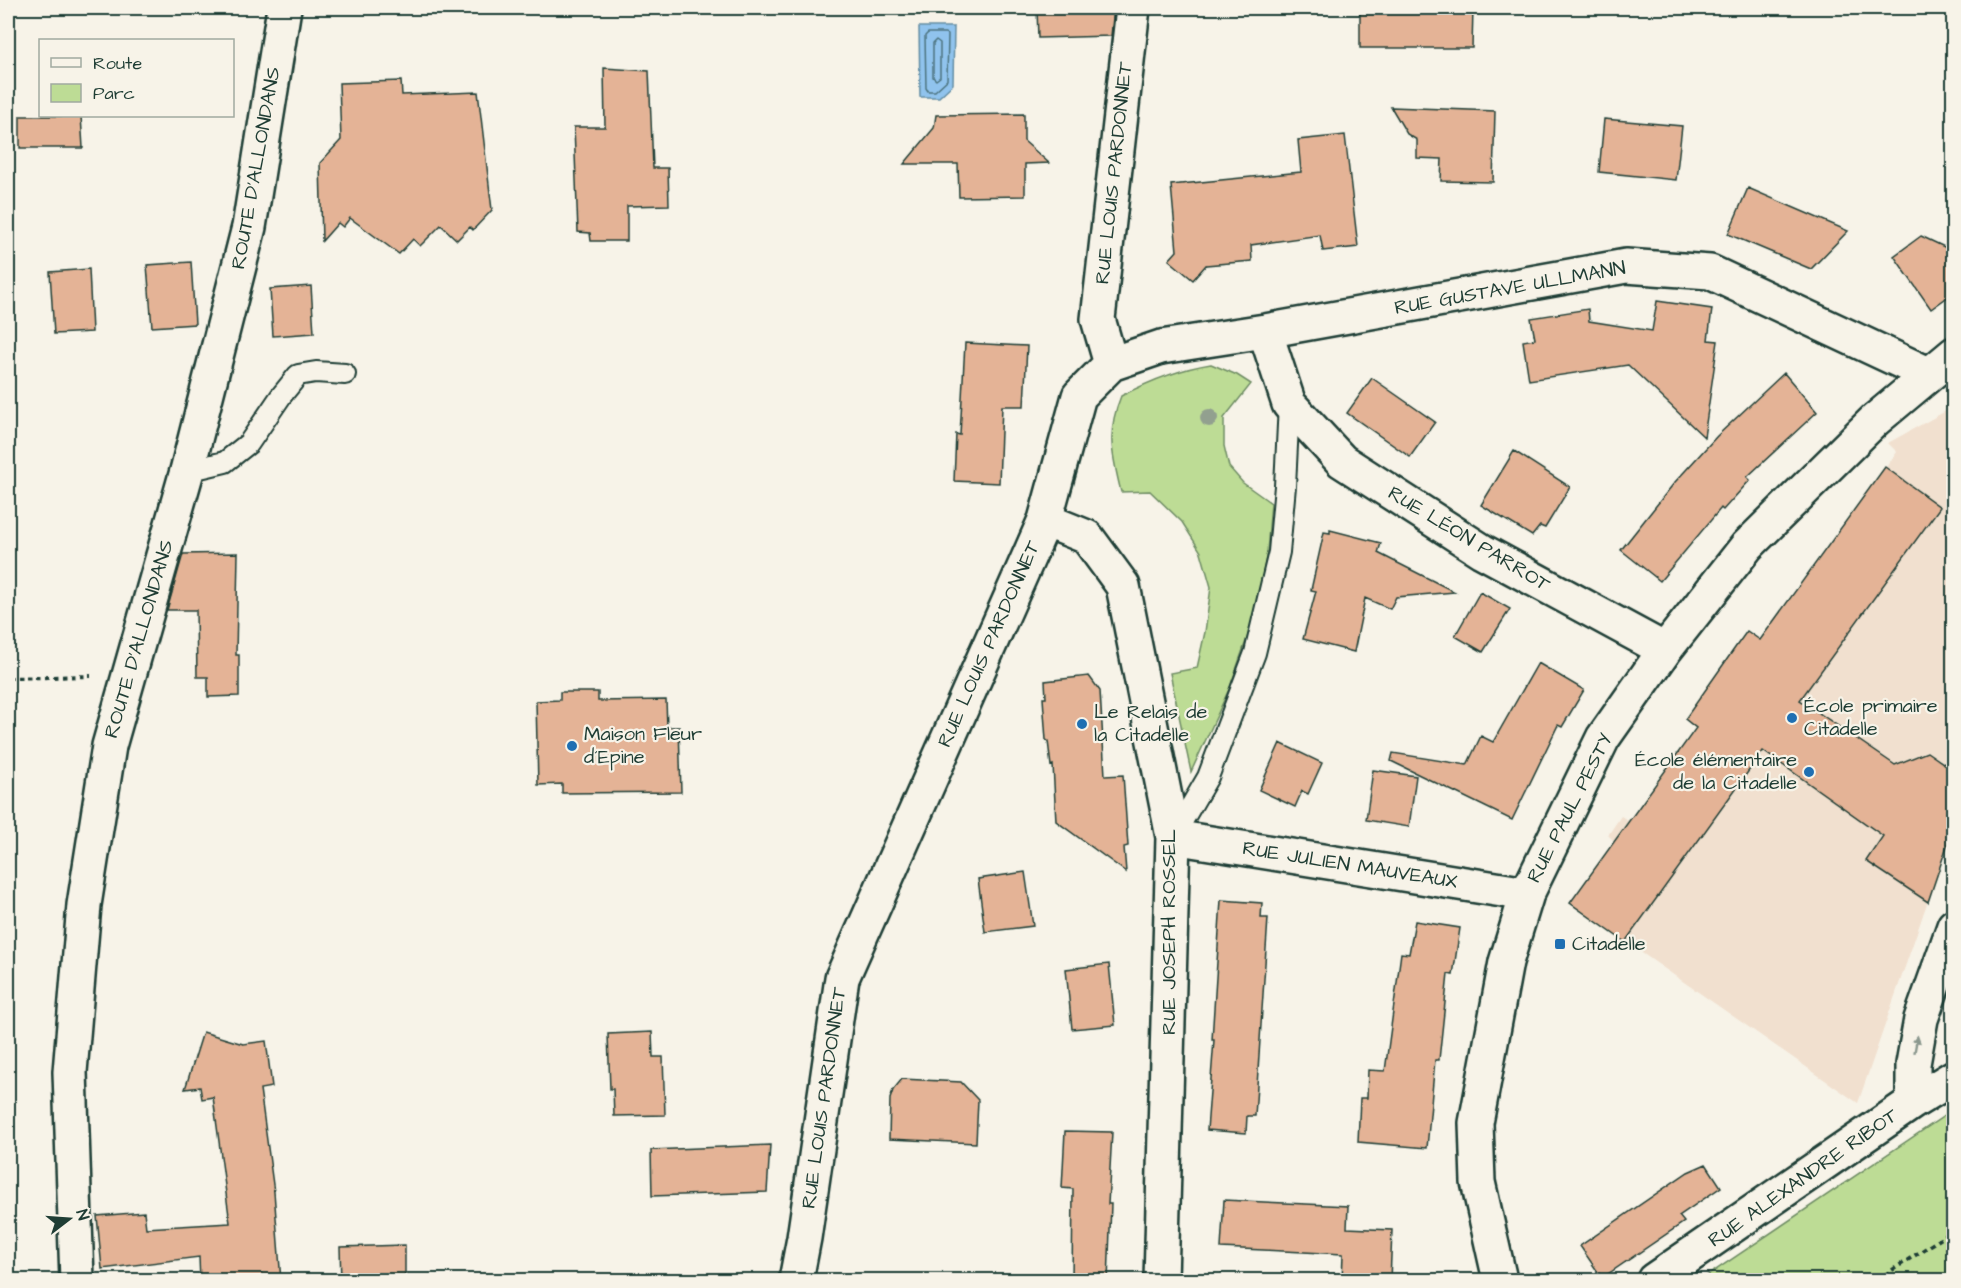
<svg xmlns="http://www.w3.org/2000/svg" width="1961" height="1288" font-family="'Architects Daughter',sans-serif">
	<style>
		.built { fill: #f1e0cf }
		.green { fill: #bddc95; stroke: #6e8c64; stroke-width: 1.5 }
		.water { fill: #90c3ed; stroke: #638da3; stroke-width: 1.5 }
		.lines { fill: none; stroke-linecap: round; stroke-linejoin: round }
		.shore { stroke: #4c737e; stroke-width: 1.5 }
		.building { fill: #e4b396; stroke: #1f3d34; stroke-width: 1.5 }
		.service-casing { stroke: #1f3d34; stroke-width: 24 }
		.minor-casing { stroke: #1f3d34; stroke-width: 38 }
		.secondary-casing { stroke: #1f3d34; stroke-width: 38 }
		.path { stroke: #1f3d34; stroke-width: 4; stroke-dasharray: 4.5 4.5; stroke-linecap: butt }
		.service { stroke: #f7f3e8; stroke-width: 20 }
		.minor { stroke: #f7f3e8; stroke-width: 33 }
		.secondary { stroke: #f7f3e8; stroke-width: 33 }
		.tree { fill: #92a08f }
		.oneway { fill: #8b988e }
		.poi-dot { fill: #1f6fb2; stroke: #f7f3e8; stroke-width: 2 }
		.labels { text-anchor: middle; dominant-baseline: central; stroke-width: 4.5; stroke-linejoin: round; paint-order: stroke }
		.street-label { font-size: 20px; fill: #1f3d34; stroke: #f7f3e8 }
		.poi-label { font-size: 20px; fill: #1f3d34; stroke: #f7f3e8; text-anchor: start }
	</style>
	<rect width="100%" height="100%" fill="#f7f3e8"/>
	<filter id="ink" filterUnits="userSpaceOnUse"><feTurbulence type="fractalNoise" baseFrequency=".0167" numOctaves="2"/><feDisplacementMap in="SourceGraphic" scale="12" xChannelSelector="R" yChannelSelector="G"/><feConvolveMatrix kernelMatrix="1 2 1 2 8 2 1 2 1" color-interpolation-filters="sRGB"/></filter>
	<g filter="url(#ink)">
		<path class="built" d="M 1953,407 L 1953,828 L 1858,1103 L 1570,903 L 1614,841 L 1608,835 L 1621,816 L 1629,821 L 1696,729 L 1685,719 L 1700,696 L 1704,698 L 1733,657 L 1729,655 L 1737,645 L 1747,631 L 1760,640 L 1897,452 L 1888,443 Z"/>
		<path class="green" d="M 1211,364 L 1237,375 L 1251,384 L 1224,418 L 1224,446 L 1229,467 L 1243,483 L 1271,503 L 1267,552 L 1255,615 L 1230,687 L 1191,772 L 1170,673 L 1197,668 L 1205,632 L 1211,587 L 1201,552 L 1182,522 L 1150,491 L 1121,492 C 1112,454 1106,433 1121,396 C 1150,381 1179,369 1211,364 Z
			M 1953,1110 L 1953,1280 L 1701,1280 Z"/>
		<path class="water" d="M 919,27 L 954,27 L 953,84 L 939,97 L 920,97 Z"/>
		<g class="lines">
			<path class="shore" d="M 928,33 L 945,33 L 948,35 L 947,80 L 935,91 L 928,91 L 926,88 L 925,36 Z
				M 936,40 L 940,43 L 940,77 L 936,80 L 933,77 L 933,43 Z"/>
		</g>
		<path class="building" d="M 1037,8 L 1114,8 L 1111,36 L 1038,38 Z
			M 1360,8 L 1473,8 L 1472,48 L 1360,48 Z
			M 604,68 L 649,71 L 653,168 L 668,168 L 669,205 L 627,206 L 627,241 L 591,241 L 590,233 L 578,232 L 574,127 L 605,127 Z
			M 401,81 L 402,95 L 478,92 L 492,210 L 473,230 L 470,227 L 457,240 L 441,225 L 420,246 L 413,239 L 399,254 L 350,218 L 343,227 L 338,223 L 322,241 L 320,163 L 341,140 L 339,83 Z
			M 1391,107 L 1495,111 L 1493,182 L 1441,181 L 1442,159 L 1417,158 L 1417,140 L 1407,134 Z
			M 1024,114 L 1024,141 L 1049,163 L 1025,164 L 1025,196 L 959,197 L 958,164 L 904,164 L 934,128 L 936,115 Z
			M 20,116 L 81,116 L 83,148 L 20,148 Z
			M 1604,119 L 1682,126 L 1676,180 L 1599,172 Z
			M 1345,135 L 1358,247 L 1323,251 L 1320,235 L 1251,245 L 1252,261 L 1206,265 L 1193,280 L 1169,260 L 1177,251 L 1171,185 L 1301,172 L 1298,140 Z
			M 1748,188 L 1848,231 L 1811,269 L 1728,234 Z
			M 1921,236 L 1953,251 L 1953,293 L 1931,309 L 1894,256 Z
			M 191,262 L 195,324 L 152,327 L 147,265 Z
			M 89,269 L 92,332 L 54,334 L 50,272 Z
			M 311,286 L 314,333 L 273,336 L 270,289 Z
			M 1657,301 L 1712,309 L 1708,340 L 1718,341 L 1704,437 L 1628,365 L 1529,380 L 1523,341 L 1535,339 L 1531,318 L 1588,309 L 1589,321 L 1652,331 Z
			M 965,343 L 1027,346 L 1024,406 L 1002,406 L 999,483 L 954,481 L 956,434 L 960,435 Z
			M 1784,373 L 1817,412 L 1747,477 L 1750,480 L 1723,510 L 1721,508 L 1660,581 L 1621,550 L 1675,482 L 1717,436 Z
			M 1372,378 L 1435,422 L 1410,457 L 1347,413 Z
			M 1514,451 L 1570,487 L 1545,528 L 1540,526 L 1532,536 L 1481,505 Z
			M 1885,467 L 1940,507 L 1800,700 L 1895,765 L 1927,752 L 1953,770 L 1953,828 L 1928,902 L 1866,861 L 1883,836 L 1763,751 L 1625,942 L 1570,903 L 1696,728 L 1685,719 L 1737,645 L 1747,631 L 1760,640 Z
			M 1330,530 L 1381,543 L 1378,553 L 1455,592 L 1396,597 L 1390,609 L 1365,598 L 1354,652 L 1303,639 L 1316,591 L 1311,590 L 1324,532 L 1330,533 Z
			M 238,553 L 236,655 L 239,655 L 239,696 L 208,697 L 208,677 L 197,677 L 196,610 L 167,610 L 183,554 Z
			M 1480,592 L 1510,609 L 1483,652 L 1455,636 Z
			M 1538,663 L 1584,690 L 1562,727 L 1558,725 L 1512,820 L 1391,761 L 1393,753 L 1467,765 L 1481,736 L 1493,742 Z
			M 1089,676 L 1100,691 L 1105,776 L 1123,775 L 1128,846 L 1124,847 L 1126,872 L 1056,821 L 1053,765 L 1051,766 L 1048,741 L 1046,740 L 1043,698 L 1046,698 L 1045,681 Z
			M 560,692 L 598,692 L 598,701 L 666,700 L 667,727 L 679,727 L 681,792 L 562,793 L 562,784 L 538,785 L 536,701 L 560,700 Z
			M 1280,743 L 1322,763 L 1308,794 L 1302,791 L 1295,807 L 1259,790 Z
			M 1373,770 L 1416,776 L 1409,827 L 1366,820 Z
			M 1025,872 L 1033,926 L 985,932 L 978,879 Z
			M 1221,900 L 1262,903 L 1261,918 L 1268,918 L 1255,1116 L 1247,1116 L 1246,1133 L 1207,1130 L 1214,1040 L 1212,1040 Z
			M 1415,921 L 1460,928 L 1453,975 L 1448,974 L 1439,1060 L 1435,1060 L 1427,1148 L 1358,1142 L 1360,1098 L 1367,1098 L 1368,1070 L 1385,1071 L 1401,953 L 1409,954 Z
			M 1109,964 L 1115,1025 L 1072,1029 L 1066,969 Z
			M 203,1032 L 243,1044 L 266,1041 L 272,1087 L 260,1089 L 274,1192 L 281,1281 L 200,1281 L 199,1257 L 102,1269 L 97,1216 L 144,1212 L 146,1228 L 230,1223 L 213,1097 L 202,1099 L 200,1087 L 185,1089 Z
			M 652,1032 L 653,1057 L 663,1057 L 665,1115 L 614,1116 L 613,1089 L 610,1089 L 608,1034 Z
			M 902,1079 L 961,1082 L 978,1100 L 976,1143 L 889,1139 L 890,1099 L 893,1090 Z
			M 1065,1131 L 1112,1132 L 1108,1204 L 1111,1204 L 1108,1281 L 1072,1281 L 1073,1189 L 1062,1188 Z
			M 770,1145 L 767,1192 L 652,1196 L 651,1150 Z
			M 1706,1164 L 1721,1187 L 1679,1216 L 1684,1222 L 1602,1278 L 1580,1246 L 1688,1172 Z
			M 1224,1200 L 1348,1206 L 1347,1228 L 1392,1230 L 1390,1281 L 1342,1281 L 1343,1254 L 1221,1248 Z
			M 405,1245 L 405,1281 L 341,1281 L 340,1247 Z"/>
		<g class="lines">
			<defs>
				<path id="service" d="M 187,471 L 225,462 L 249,443 L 281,396 L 298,375 L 316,372 L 345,374
					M 1173,837 L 1208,777 L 1255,653 L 1279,552 L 1285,486 L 1289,404"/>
				<path id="minor" d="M 1265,331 L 1289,404 L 1342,461 L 1482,551 L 1665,650
					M 1111,364 L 1098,319 L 1133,8
					M 1045,520 L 1087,537 L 1123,586 L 1173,837 L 1161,1280
					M 1173,837 L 1527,894
					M 1913,1102 L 1913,1064 L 1921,1019 L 1954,926
					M 796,1280 L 804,1238 L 842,978 L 1045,520 L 1079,396 L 1111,364 L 1161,347 L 1265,331 L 1626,266 L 1710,272 L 1928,374
					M 1500,1280 L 1478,1182 L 1476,1123 L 1506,962 L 1527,894 L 1603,738 L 1665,650 L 1747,546 L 1875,420 L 1954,354
					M 1654,1280 L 1913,1102 L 1954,1077"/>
				<path id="secondary" d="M 77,1280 L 70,1072 L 84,905 L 109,746 L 187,471 L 249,227 L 284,8"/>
			</defs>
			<use href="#service" class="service-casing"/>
			<use href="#minor" class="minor-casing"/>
			<use href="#secondary" class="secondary-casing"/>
			<path class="path" d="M 8,678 L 91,676
				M 1877,1280 L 1954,1230"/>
			<use href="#service" class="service"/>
			<use href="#minor" class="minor"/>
			<use href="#secondary" class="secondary"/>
		</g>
		<circle class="tree" cx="1209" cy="418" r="9"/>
		<defs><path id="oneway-solid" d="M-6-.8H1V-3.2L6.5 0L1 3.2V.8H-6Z" transform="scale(1.5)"/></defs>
		<use class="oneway" href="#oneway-solid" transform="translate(1916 1044) rotate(-80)"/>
	</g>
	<g class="poi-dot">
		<circle cx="1792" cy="718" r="6"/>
		<circle cx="1082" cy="724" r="6"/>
		<circle cx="572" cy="746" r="6"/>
		<circle cx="1809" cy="772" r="6"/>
		<rect x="1554" y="938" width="12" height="12" rx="3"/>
	</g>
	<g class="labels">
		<g class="street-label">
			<text transform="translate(256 168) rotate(-80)">ROUTE D'ALLONDANS</text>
			<text transform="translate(1114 173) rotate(-84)">RUE LOUIS PARDONNET</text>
			<text transform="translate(1510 288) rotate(-10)">RUE GUSTAVE ULLMANN</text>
			<text transform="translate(1469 539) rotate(31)">RUE LÉON PARROT</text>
			<text transform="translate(139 639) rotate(-74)">ROUTE D'ALLONDANS</text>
			<text transform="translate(989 644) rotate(-66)">RUE LOUIS PARDONNET</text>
			<text transform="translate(1570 808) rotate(-63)">RUE PAUL PESTY</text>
			<text transform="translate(1350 865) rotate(9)">RUE JULIEN MAUVEAUX</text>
			<text transform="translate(1169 932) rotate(-90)">RUE JOSEPH ROSSEL</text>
			<text transform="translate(824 1098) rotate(-82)">RUE LOUIS PARDONNET</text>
			<text transform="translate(1803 1178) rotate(-35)">RUE ALEXANDRE RIBOT</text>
		</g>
		<g class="poi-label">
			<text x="1804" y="706">École primaire<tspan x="1804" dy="23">Citadelle</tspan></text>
			<text x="1094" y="712">Le Relais de<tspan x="1094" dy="23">la Citadelle</tspan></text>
			<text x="584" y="734">Maison Fleur<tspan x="584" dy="23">d´Epine</tspan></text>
			<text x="1797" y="760" text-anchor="end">École élémentaire<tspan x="1797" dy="23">de la Citadelle</tspan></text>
			<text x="1572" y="944">Citadelle</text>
		</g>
	</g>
	<rect width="1961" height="1288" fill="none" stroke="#f7f3e8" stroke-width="30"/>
	<rect x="15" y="15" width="1931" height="1258" fill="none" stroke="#1f3d34" stroke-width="2" filter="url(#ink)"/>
	<rect x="39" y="39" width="195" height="78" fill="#f7f3e8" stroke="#a1aaa0" stroke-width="1.5"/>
	<rect x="51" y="58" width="30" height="9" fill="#f7f3e8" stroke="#a1aaa0" stroke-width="1.5"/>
	<text x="93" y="69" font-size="18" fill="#1f3d34">Route</text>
	<rect x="51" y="84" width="30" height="18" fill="#bddc95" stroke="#a1aaa0" stroke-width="1.5"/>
	<text x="93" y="99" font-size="18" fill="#1f3d34">Parc</text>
	<g transform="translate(69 1219) rotate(73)" stroke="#f7f3e8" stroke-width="4.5" paint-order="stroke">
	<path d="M0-4.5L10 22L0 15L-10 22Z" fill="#1f3d34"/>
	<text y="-9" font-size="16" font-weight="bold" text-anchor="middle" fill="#1f3d34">N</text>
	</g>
</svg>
